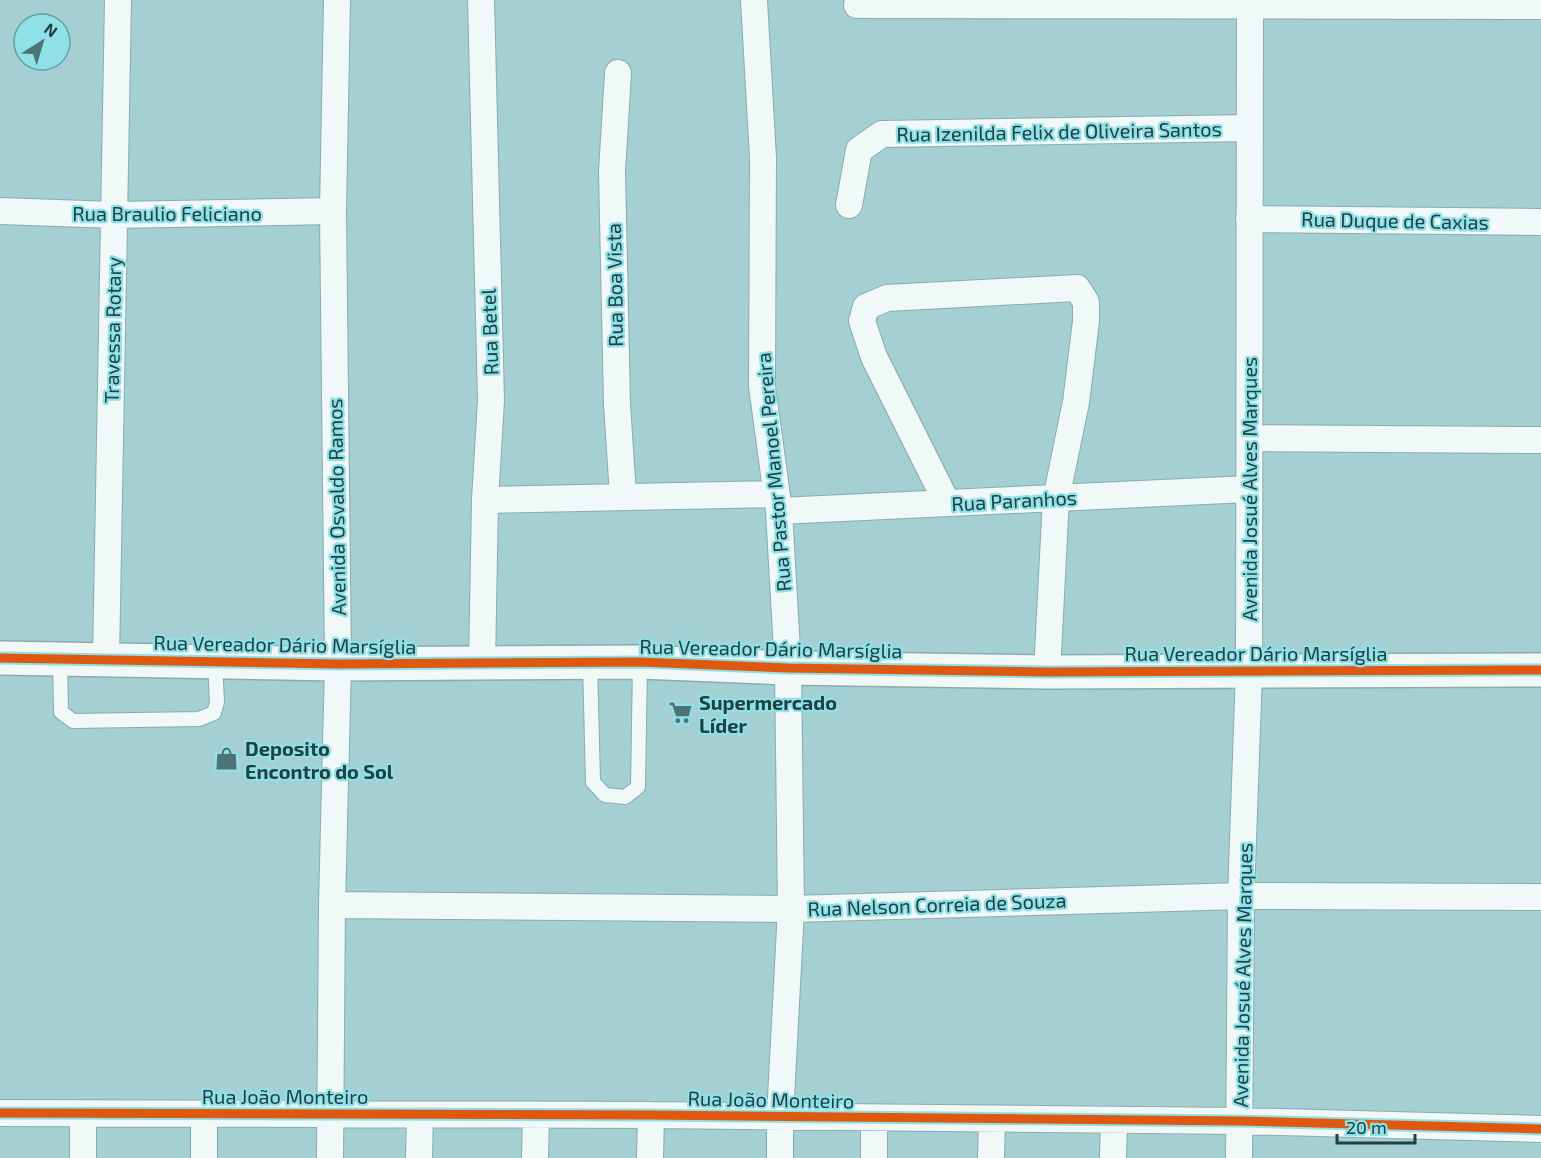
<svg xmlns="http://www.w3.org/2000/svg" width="1541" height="1158" font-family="'Exo 2',sans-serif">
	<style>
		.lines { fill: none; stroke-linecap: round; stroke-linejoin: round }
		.service-casing { stroke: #89acaf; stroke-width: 16 }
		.minor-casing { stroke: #89acaf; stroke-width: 28 }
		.tertiary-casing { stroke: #89acaf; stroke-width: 36 }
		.service { stroke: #f1f8f8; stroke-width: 14 }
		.minor { stroke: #f1f8f8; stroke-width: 26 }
		.tertiary { stroke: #f1f8f8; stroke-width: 33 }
		.cycleway-casing { stroke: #90e0e7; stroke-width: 13 }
		.cycleway { stroke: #de580f; stroke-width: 9 }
		.labels { text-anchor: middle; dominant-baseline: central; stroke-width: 4.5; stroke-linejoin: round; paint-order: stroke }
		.street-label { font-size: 20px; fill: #1f4144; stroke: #90e0e7 }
		.poi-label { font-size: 20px; font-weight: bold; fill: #1f4144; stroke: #90e0e7; text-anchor: start }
	</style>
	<rect width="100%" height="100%" fill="#a4cfd3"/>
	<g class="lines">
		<defs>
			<path id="service" d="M 60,659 L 61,712 L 73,721 L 199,719 L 214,713 L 217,702 L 215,662
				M 590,663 L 593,782 L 605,795 L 625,797 L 638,787 L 640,663"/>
			<path id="minor" d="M 481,0 L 491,400 L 485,500 L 482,664
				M 754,0 L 763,158 L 762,386 L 779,511 L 788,668 L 791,909 L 780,1117 L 780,1158
				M 857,5 L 1541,6
				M 618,73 L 612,171 L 617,404 L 623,496
				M 849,205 L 859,150 L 882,134 L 1249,128
				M 0,211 L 114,215 L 333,211
				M 1249,219 L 1541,222
				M 1250,438 L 1541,440
				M 485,500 L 776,494
				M 947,503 L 874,357 L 862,321 L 866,307 L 887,298 L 1077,288 L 1086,302 L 1086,321 L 1076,402 L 1056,499 L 1047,672
				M 779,511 L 1248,489
				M 106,660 L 118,0
				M 332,905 L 791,909 L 1241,896 L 1541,897
				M 0,1113 L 651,1115 L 1240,1121 L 1541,1129
				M 83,1114 L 83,1158
				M 204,1158 L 204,1113
				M 330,1158 L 332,905 L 338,664 L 333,211 L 337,0
				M 419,1158 L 420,1115
				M 535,1158 L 536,1116
				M 650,1158 L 651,1115
				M 874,1158 L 874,1119
				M 991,1158 L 992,1120
				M 1113,1158 L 1114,1120
				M 1239,1158 L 1241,896 L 1249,672 L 1250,0"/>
			<path id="tertiary" d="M 0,658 L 338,664 L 640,662 L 788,668 L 1047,672 L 1541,670"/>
		</defs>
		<use href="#service" class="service-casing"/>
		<use href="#minor" class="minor-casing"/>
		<use href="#tertiary" class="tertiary-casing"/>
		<use href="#service" class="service"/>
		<use href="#minor" class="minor"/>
		<use href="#tertiary" class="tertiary"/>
		<defs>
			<path id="cycleway" d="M 0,658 L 338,664 L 640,662 L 788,668 L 1047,672 L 1541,670
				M 0,1113 L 651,1115 L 1240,1121 L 1541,1129"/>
		</defs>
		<use href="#cycleway" class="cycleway-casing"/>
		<use href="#cycleway" class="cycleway"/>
	</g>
	<defs>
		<symbol id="supermarket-bare" viewBox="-9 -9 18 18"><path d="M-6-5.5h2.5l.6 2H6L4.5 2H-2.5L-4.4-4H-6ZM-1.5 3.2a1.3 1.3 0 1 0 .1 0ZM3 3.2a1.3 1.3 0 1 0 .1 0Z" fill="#4e7376" stroke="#90e0e7" stroke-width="2.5" paint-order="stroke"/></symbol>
		<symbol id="shop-bare" viewBox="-9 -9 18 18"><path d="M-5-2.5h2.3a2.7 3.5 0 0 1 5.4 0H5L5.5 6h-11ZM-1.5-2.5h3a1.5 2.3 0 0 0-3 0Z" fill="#4e7376" stroke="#90e0e7" stroke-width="2.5" paint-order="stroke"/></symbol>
	</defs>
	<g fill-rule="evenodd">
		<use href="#supermarket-bare" x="664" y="696" width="33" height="33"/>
		<use href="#shop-bare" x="210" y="742" width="33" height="33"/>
	</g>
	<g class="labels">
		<g class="street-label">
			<text transform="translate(1059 131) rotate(-1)">Rua Izenilda Felix de Oliveira Santos</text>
			<text x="167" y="213">Rua Braulio Feliciano</text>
			<text transform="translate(1395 220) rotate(1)">Rua Duque de Caxias</text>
			<text transform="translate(614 285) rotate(-91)">Rua Boa Vista</text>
			<text transform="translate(112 330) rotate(-89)">Travessa Rotary</text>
			<text transform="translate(489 332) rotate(-92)">Rua Betel</text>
			<text transform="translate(773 472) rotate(-95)">Rua Pastor Manoel Pereira</text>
			<text transform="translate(1249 489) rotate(-90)">Avenida Josué Alves Marques</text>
			<text transform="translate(1014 500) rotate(-3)">Rua Paranhos</text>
			<text transform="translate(336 507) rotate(-91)">Avenida Osvaldo Ramos</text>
			<text transform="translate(285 644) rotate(1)">Rua Vereador Dário Marsíglia</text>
			<text transform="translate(771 648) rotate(1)">Rua Vereador Dário Marsíglia</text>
			<text x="1256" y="653">Rua Vereador Dário Marsíglia</text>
			<text transform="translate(937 904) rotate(-2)">Rua Nelson Correia de Souza</text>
			<text transform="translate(1242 975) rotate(-89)">Avenida Josué Alves Marques</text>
			<text x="285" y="1096">Rua João Monteiro</text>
			<text transform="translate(771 1099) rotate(1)">Rua João Monteiro</text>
		</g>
		<g class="poi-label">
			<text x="699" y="702">Supermercado<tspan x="699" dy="23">Líder</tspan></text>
			<text x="245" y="748">Deposito<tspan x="245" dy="23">Encontro do Sol</tspan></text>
		</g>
	</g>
	<g transform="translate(42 42) rotate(37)"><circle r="28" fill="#90e0e7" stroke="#63a0a6" stroke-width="1.5"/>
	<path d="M0-4.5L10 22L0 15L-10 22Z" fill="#4e7376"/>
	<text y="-9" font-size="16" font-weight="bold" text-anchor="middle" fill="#1f4144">N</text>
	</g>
	<path d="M1337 1134v9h78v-9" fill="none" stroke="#1f4144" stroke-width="3"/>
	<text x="1346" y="1134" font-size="18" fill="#1f4144" stroke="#90e0e7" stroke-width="4.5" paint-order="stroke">20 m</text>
</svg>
